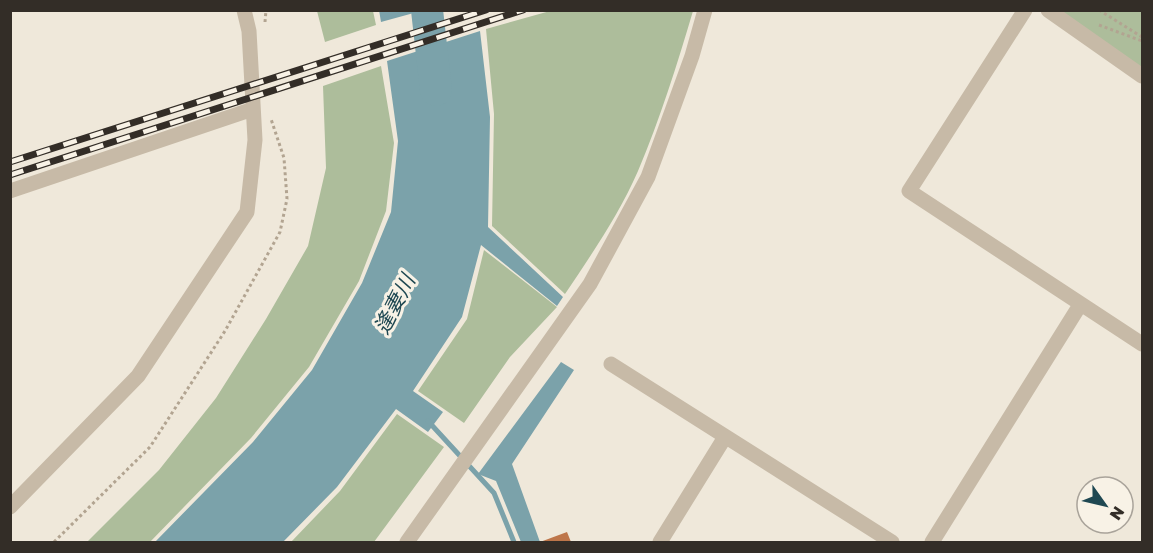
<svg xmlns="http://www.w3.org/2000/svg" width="1153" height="553" font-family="'Golos Text','Noto Sans JP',sans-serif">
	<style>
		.green { fill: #adbd9b }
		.water { fill: #7ba2aa }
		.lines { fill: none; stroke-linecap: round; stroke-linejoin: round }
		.stream { stroke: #7ba2aa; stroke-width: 5 }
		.river { stroke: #7ba2aa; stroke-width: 32 }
		.building { fill: #be764a }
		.path { stroke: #b2a491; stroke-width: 3; stroke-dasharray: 3 3; stroke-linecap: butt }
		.minor { stroke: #c7baa7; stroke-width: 15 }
		.rail-casing { stroke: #332d27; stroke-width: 7 }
		.rail { stroke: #f8f2e6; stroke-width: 4.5; stroke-dasharray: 14; stroke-linecap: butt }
		.labels { text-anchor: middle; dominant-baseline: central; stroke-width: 6; stroke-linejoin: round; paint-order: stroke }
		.water-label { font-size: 21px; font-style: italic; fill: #1f4852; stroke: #f8f2e6 }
	</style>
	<rect width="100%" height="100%" fill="#efe8da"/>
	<path class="green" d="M 317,11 L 373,11 L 376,25 L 325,42 Z
		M 550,11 L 693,11 C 677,65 660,119 638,171 C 619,215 591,255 565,294 L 492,226 L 494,114 L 486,29 Z
		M 1057,11 L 1142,11 L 1142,69 Z
		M 381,66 L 394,143 L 386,211 L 359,281 L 309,367 L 251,438 L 150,542 L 87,542 L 159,470 L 216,398 L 266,319 L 308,246 L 326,168 L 323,86 Z
		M 484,250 L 557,307 L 510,357 L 464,423 L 418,391 L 467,319 Z
		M 397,414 L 444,447 L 374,542 L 291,542 L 340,491 Z"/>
	<path class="water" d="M 379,10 L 421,10 L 421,11 L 381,22 Z
		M 480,31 L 490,117 L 488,227 L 563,297 L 557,306 L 481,245 L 462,317 L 413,391 L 443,412 L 428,432 L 396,409 L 337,487 L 283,542 L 155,542 L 253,442 L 312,370 L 362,283 L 391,212 L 398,141 L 387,61 Z
		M 561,362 L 574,370 L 512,464 L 540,542 L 521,542 L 496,481 L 478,474 Z"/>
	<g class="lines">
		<path class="stream" d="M 428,421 L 494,493 L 514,542"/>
		<path class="river" d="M 427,10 L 436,90"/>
	</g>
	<path class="building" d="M 567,532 L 571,542 L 540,542 Z"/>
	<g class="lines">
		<path class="path" d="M 1099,10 L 1142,37
			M 265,22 L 266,10
			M 1099,25 L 1142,41
			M 54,542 L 150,447 L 225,331 L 280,232 L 287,199 L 284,158 L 271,119"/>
		<path class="minor" d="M 1025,10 L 909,191 L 1142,344
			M 1048,10 L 1142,76
			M 10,191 L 253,109
			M 611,364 L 892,542
			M 10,507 L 138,376 L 247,212 L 255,140 L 249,31 L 244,10
			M 407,542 L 590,284 L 648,177 L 692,56 L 705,10
			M 660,542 L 725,437
			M 932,542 L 1080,305"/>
		<defs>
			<path id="rail" d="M 10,162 L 486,10
				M 10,175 L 523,10"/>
		</defs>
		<use href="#rail" class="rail-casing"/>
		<use href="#rail" class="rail"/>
	</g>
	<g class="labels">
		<g class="water-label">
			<text transform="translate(394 304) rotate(-63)">逢妻川</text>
		</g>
	</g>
	<rect width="1153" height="553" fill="none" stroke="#332d27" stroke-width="24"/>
	<g transform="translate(1105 505) rotate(124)"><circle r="28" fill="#f8f2e6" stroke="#a9a39a" stroke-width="1.5"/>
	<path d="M0-4.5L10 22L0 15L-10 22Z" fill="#1f4852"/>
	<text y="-9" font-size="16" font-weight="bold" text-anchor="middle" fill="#332d27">N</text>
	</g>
</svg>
